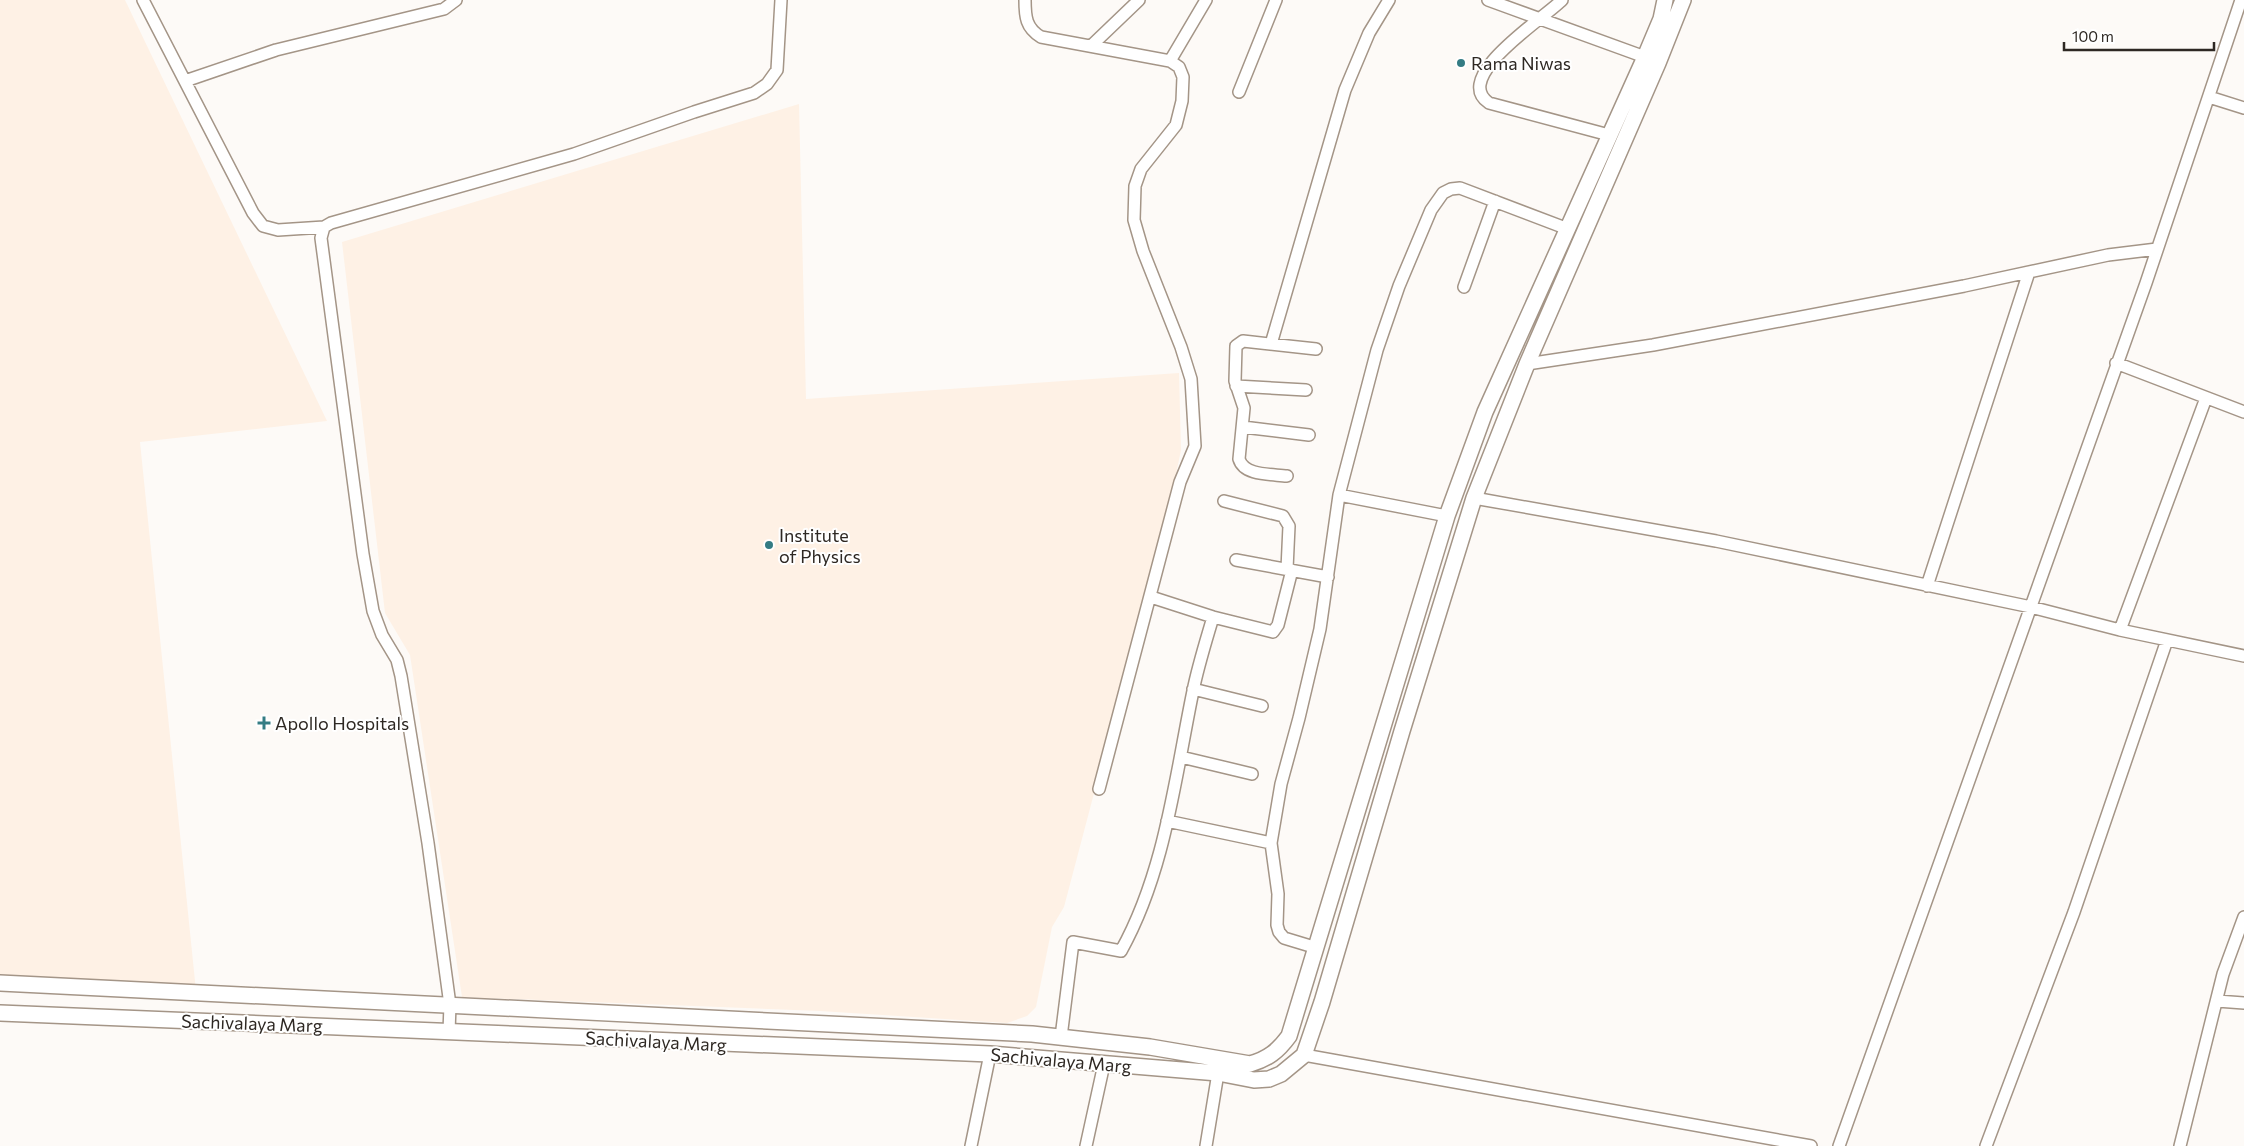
<svg xmlns="http://www.w3.org/2000/svg" width="2244" height="1146" font-family="Commissioner,sans-serif">
	<style>
		.built { fill: #fef1e5 }
		.lines { fill: none; stroke-linecap: round; stroke-linejoin: round }
		.minor-casing { stroke: #a49587; stroke-width: 14 }
		.major-casing { stroke: #a49587; stroke-width: 18 }
		.minor { stroke: #fff; stroke-width: 11 }
		.major { stroke: #fff; stroke-width: 15 }
		.poi-dot { fill: #347c84; stroke: #fff; stroke-width: 2 }
		.labels { text-anchor: middle; dominant-baseline: central; stroke-width: 4; stroke-linejoin: round; paint-order: stroke }
		.poi-label { font-size: 18px; fill: #2e2823; stroke: #fff; text-anchor: start }
		.street-label { font-size: 18px; fill: #2e2823; stroke: #fff }
	</style>
	<rect width="100%" height="100%" fill="#fdfaf7"/>
	<path class="built" d="M 0,0 L 125,0 L 327,421 L 140,442 L 196,991 L 0,980 Z
		M 799,104 L 806,399 L 1179,373 L 1181,450 L 1168,513 L 1064,907 L 1052,927 L 1036,1007 L 1027,1016 L 1007,1023 L 820,1011 L 462,997 L 410,655 L 385,613 L 342,242 Z"/>
	<g class="lines">
		<defs>
			<path id="minor" d="M 143,0 L 253,213 L 263,226 L 278,230 L 324,227
				M 1025,0 C 1025,17 1026,28 1041,37 L 1170,61 L 1179,67 L 1183,77 L 1182,101 L 1176,125 L 1141,169 L 1135,186 L 1134,220 L 1143,251 L 1181,347 L 1191,379 L 1195,446 L 1180,482 L 1099,789
				M 1488,0 L 1645,57
				M 1562,0 C 1546,17 1450,77 1489,103 L 1609,135
				M 1091,46 L 1139,0
				M 1170,61 L 1206,0
				M 185,81 L 276,50 L 444,9 L 456,0
				M 1239,92 L 1276,0
				M 2209,97 L 2244,108
				M 1464,287 L 1495,201
				M 1271,344 L 1345,90 L 1369,33 L 1389,0
				M 2116,363 L 2244,412
				M 1527,364 L 1653,345 L 1964,286 L 2108,255 L 2157,249
				M 1236,386 L 1306,390
				M 1243,427 L 1309,435
				M 1287,476 C 1271,474 1244,476 1239,459 L 1244,408 L 1235,381 L 1236,346 L 1243,341 L 1316,349
				M 1339,495 L 1447,516
				M 1474,498 L 1716,541 L 2031,607 L 2120,630 L 2244,656
				M 1224,501 L 1283,516 L 1289,526 L 1287,569
				M 1236,560 L 1328,577
				M 1927,586 L 2029,272
				M 1151,597 L 1213,617 L 1273,632 L 1278,625 L 1292,570
				M 2120,630 L 2206,398
				M 1193,689 L 1262,706
				M 1181,757 L 1252,774
				M 1167,821 L 1271,843
				M 1317,948 L 1284,938 L 1279,932 L 1277,925 L 1278,894 L 1271,843 L 1281,784 L 1299,718 L 1320,629 L 1339,495 L 1377,350 L 1399,286 L 1431,210 L 1443,193 L 1451,189 L 1460,188 L 1568,229
				M 2217,1001 L 2244,1003
				M 449,1032 L 450,1005 L 428,843 L 401,676 L 397,660 L 382,635 L 373,611 L 363,554 L 321,238 L 324,227 L 331,223 L 574,154 L 694,112 L 754,93 L 767,84 L 777,70 L 781,0
				M 1061,1037 L 1073,942 L 1121,951 C 1165,872 1175,778 1193,691 C 1198,666 1206,641 1213,617
				M 1304,1055 L 1811,1146
				M 971,1146 L 990,1054
				M 1086,1146 L 1104,1064
				M 1206,1146 L 1218,1073
				M 1839,1146 L 2146,283 L 2241,0
				M 1986,1146 L 2074,912 L 2167,640
				M 2180,1146 L 2223,974 L 2244,917"/>
			<path id="major" d="M 0,983 L 1032,1034 L 1150,1047 L 1250,1064 C 1268,1059 1278,1051 1289,1036 L 1447,516 L 1485,412 L 1645,57 L 1661,19 L 1665,0
				M 0,1013 L 990,1054 L 1218,1073 L 1254,1080 L 1269,1079 L 1281,1074 L 1304,1055 L 1322,1002 L 1402,731 L 1474,498 L 1527,364 L 1658,63 L 1683,0"/>
		</defs>
		<use href="#minor" class="minor-casing"/>
		<use href="#major" class="major-casing"/>
		<use href="#minor" class="minor"/>
		<use href="#major" class="major"/>
	</g>
	<g class="poi-dot">
		<circle cx="1461" cy="63" r="5"/>
		<circle cx="769" cy="545" r="5"/>
		<path d="M261.5 715.5h5v5h5v5h-5v5h-5v-5h-5v-5h5z"/>
	</g>
	<g class="labels">
		<g class="poi-label">
			<text x="1471" y="63">Rama Niwas</text>
			<text x="779" y="535">Institute<tspan x="779" dy="21">of Physics</tspan></text>
			<text x="275" y="723">Apollo Hospitals</text>
		</g>
		<g class="street-label">
			<text transform="translate(252 1023) rotate(2)">Sachivalaya Marg</text>
			<text transform="translate(656 1041) rotate(3)">Sachivalaya Marg</text>
			<text transform="translate(1061 1060) rotate(5)">Sachivalaya Marg</text>
		</g>
	</g>
	<path d="M2064 42v8h150v-8" fill="none" stroke="#2e2823" stroke-width="2.5"/>
	<text x="2072" y="42" font-size="15" fill="#2e2823" stroke="#ffffff" stroke-width="4" paint-order="stroke">100 m</text>
</svg>
